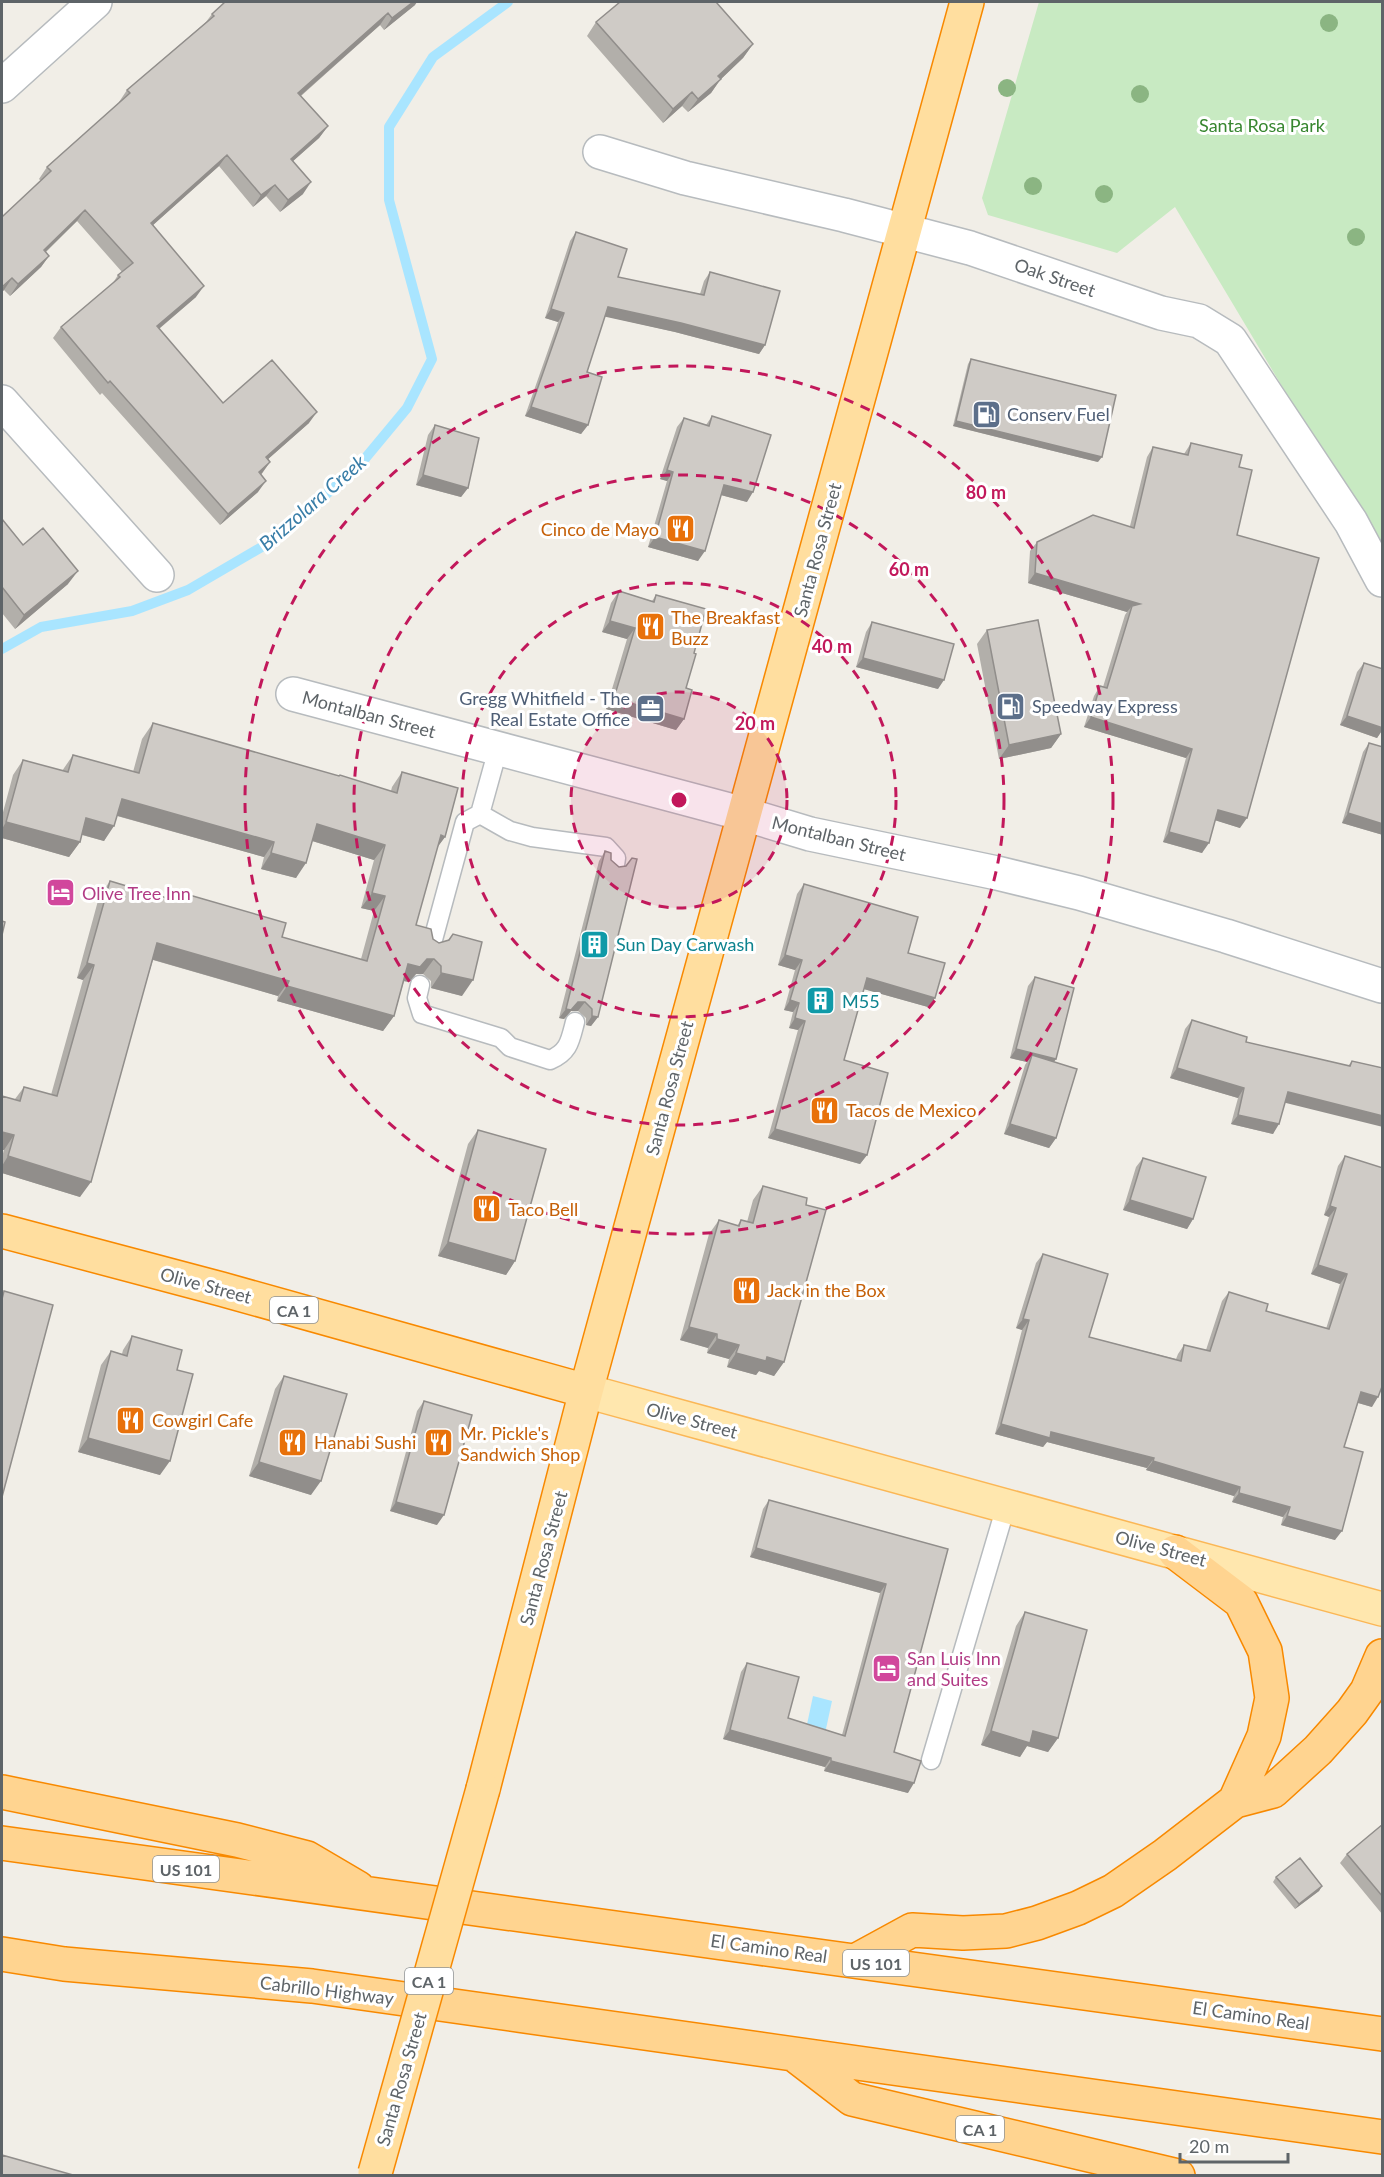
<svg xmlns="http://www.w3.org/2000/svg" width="1384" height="2177" font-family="Lato,sans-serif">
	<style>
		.green { fill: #c8eac2 }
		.water { fill: #a9e5ff }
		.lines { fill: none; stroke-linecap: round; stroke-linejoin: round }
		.stream { stroke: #a9e5ff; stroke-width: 10 }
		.service-casing { stroke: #b7bbbe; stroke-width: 21 }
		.minor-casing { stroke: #b7bbbe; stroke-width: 36 }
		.primary-casing { stroke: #fbb756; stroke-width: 36 }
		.trunk-casing { stroke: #f88900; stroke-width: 36 }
		.motorway-casing { stroke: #f88900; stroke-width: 36 }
		.service { stroke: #fff; stroke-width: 18 }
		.minor { stroke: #fff; stroke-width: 33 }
		.primary { stroke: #ffe7ae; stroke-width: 33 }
		.trunk { stroke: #ffde9f; stroke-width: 33 }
		.motorway { stroke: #ffd490; stroke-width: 33 }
		.trunk-bridge-casing { stroke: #f88900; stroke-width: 36; stroke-linecap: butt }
		.trunk-bridge { stroke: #ffde9f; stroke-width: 33 }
		.tree { fill: #8bb582 }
		.wall { fill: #b2afaa }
		.shaded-wall { fill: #918e8b }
		.building { fill: #cfcbc6; stroke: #918e8b; stroke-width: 1.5 }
		.ring { fill: none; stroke: #c2185b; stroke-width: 3; stroke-dasharray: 10 8 }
		.labels { text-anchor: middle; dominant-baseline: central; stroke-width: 6; stroke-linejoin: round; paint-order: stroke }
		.shield { fill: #fff; stroke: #8e9295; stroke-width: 1.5 }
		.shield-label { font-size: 16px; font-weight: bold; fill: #5e6468 }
		.park-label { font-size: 18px; fill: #37862f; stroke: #fff }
		.street-label { font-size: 18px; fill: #5e6468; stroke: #fff }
		.service-label { font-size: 18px; fill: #4e5e75; stroke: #fff; text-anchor: start }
		.food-label { font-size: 18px; fill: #c56008; stroke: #fff; text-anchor: start }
		.hotel-label { font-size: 18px; fill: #b23c85; stroke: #fff; text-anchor: start }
		.culture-label { font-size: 18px; fill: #0d838f; stroke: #fff; text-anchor: start }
		.water-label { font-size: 20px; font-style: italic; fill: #387da7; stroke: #fff }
		.centre { fill: #c2185b; stroke: #fff; stroke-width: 3 }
		.ring-label { font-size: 18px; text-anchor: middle; font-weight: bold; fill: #c2185b; stroke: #fff; stroke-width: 6; stroke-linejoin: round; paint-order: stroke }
	</style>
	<rect width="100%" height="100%" fill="#f1eee7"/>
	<path class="green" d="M 1039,2 L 1382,2 L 1382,554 L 1175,207 L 1117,253 L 988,215 L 982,198 Z"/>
	<path class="water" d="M 813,1696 L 832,1701 L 821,1752 L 802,1748 Z"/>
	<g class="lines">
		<path class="stream" d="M 2,649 L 41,627 L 132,611 L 188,590 L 272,541 L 358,467 L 407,408 L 432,359 L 389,200 L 389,127 L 433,57 L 508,2"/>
		<defs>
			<path id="service" d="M 480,814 L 498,749
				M 431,947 L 465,822 L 480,814 L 510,831 L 532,837 L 606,847 L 616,858 L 615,865
				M 420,985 L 417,998 L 422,1014 L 501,1038 L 510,1047 L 550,1060 C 569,1052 570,1041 575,1022
				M 931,1760 L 1006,1506"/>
			<path id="minor" d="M 2,86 L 95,2
				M 600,152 L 685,178 L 844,215 L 970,248 L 1161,313 L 1199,321 L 1230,340 L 1351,522 L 1382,580
				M 2,402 L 157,575
				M 293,694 L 744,814 L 810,834 L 997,873 L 1079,893 L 1226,936 L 1382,986"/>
			<path id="primary" d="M 586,1391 L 1382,1609"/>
			<path id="trunk" d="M 2,1231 L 221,1289 L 586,1391
				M 483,1789 L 586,1391 L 967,2"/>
			<path id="motorway" d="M 2,1792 L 237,1840 L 307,1858 L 358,1888
				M 1235,1801 L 1273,1791 L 1318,1750 L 1352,1712 L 1367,1691 L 1382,1656
				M 2,1843 C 462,1909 922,1969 1382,2034
				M 2,1954 L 64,1964 L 312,1986 L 1382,2137
				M 857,1960 L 912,1930 L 963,1933 L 1006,1931 L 1037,1923 L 1078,1908 L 1113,1891 L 1165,1855 L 1235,1801 L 1264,1736 L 1272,1698 L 1265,1651 L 1241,1602 L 1175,1552
				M 796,2056 L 852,2099 L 1178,2176"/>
		</defs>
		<use href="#service" class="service-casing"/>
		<use href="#minor" class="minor-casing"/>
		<use href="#primary" class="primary-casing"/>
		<use href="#trunk" class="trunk-casing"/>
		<use href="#motorway" class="motorway-casing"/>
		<use href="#service" class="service"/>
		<use href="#minor" class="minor"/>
		<use href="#primary" class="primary"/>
		<use href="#trunk" class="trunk"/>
		<use href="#motorway" class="motorway"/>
		<defs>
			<path id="trunk-bridge" d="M 375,2173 L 483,1789"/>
		</defs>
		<use href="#trunk-bridge" class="trunk-bridge-casing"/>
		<use href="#trunk-bridge" class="trunk-bridge"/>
	</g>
	<g class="tree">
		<circle cx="1329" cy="23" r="9"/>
		<circle cx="1007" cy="88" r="9"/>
		<circle cx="1140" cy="94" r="9"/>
		<circle cx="1033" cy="186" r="9"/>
		<circle cx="1104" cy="194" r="9"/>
		<circle cx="1356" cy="237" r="9"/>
	</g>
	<path class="wall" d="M 415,5 L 384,30 L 380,25 L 301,96 L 328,126 L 319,138 L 293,161 L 303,194 L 280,212 L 266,196 L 253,207 L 219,166 L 153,225 L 196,297 L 159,329 L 223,403 L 309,423 L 268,459 L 270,462 L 261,475 L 258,492 L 220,525 L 102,393 L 100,395 L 53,338 L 61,327 L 113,283 L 118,275 L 122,272 L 77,221 L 46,252 L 49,256 L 41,267 L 10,296 L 4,290 L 2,292 L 2,215 L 3,216 L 41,181 L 39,179 L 47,167 L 120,102 L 119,102 L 127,90 L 206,22 L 212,14 Z
		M 596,22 L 753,44 L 743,58 L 720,80 L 711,93 L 688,112 L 682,106 L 663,123 L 587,36 Z
		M 576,232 L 618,277 L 700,294 L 704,281 L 710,272 L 765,345 L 759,354 L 675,332 L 605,316 L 587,372 L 588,425 L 581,434 L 525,416 L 558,322 L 545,318 L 570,241 Z
		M 971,359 L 1098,462 L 953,426 L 968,364 Z
		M 712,416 L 747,502 L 721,495 L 698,561 L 648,547 L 667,481 L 660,479 L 677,427 L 684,418 L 706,425 Z
		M 435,425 L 468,488 L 461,497 L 416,485 L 428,435 Z
		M 1191,443 L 1239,467 L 1237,535 L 1240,828 L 1215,820 L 1202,853 L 1163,842 L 1186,758 L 1084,727 L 1094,696 L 1100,686 L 1103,687 L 1125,615 L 1127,612 L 1028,583 L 1030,551 L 1037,542 L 1130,526 L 1147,457 L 1153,447 L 1184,454 Z
		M 2,519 L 23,545 L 68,584 L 15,629 L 2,613 Z
		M 619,591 L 652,601 L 656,595 L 694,653 L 686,688 L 684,719 L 676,730 L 606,709 L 627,639 L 602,632 L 611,603 Z
		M 872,622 L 938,689 L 856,667 L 866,632 Z
		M 987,630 L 1061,734 L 1051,748 L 999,759 L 977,644 Z
		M 1364,663 L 1383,669 L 1383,729 L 1377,738 L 1340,725 L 1357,672 Z
		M 153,723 L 391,791 L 392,787 L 402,772 L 445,837 L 437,847 L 416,925 L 433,939 L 439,943 L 448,940 L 453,934 L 462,996 L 431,988 L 431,981 L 423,974 L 416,974 L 409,982 L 404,981 L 394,1016 L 383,1031 L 277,1001 L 278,996 L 153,960 L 80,1197 L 2,1173 L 2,1158 L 15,1099 L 24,1087 L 51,1095 L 83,980 L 77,978 L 99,897 L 110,881 L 167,898 L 172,890 L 282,937 L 361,959 L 374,911 L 361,908 L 374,860 L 312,841 L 296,878 L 261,869 L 264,857 L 117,816 L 104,841 L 82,835 L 80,842 L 69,857 L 2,838 L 2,816 L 13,775 L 23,760 L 62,771 L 73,755 L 133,772 L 142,739 Z
		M 1369,743 L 1383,835 L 1342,823 L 1363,752 Z
		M 605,851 L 598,1017 L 591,1026 L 586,1025 L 586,1018 L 578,1011 L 571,1011 L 564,1019 L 559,1018 L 599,861 Z
		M 804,884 L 908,953 L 935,998 L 928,1007 L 864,989 L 844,1060 L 867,1155 L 860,1164 L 768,1138 L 798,1030 L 789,1028 L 793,1012 L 784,1010 L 795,970 L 778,965 L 797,894 Z
		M 1035,977 L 1056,1059 L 1054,1062 L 1056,1138 L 1049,1148 L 1004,1134 L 1025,1065 L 1027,1062 L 1010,1058 L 1028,986 Z
		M 1192,1020 L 1246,1042 L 1348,1066 L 1352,1061 L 1383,1068 L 1285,1103 L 1273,1134 L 1231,1124 L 1238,1098 L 1170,1078 L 1185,1029 Z
		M 478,1130 L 515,1261 L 506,1275 L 438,1256 L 468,1144 Z
		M 1345,1156 L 1372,1407 L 1358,1403 L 1344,1447 L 1335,1540 L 1281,1525 L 1283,1517 L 1232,1502 L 1234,1496 L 1146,1470 L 1147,1468 L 1047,1442 L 1043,1447 L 995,1434 L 1022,1330 L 1016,1328 L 1036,1263 L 1043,1254 L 1089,1337 L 1176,1359 L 1178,1354 L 1184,1345 L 1206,1350 L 1222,1301 L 1229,1292 L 1266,1311 L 1326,1329 L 1340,1284 L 1311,1274 L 1329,1217 L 1324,1215 L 1338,1166 Z
		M 1143,1158 L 1193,1219 L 1187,1229 L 1123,1210 L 1136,1167 Z
		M 763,1186 L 784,1362 L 774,1376 L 759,1371 L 756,1375 L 727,1367 L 729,1359 L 707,1353 L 708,1348 L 680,1340 L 709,1234 L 719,1220 L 737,1226 L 741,1220 L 747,1222 L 753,1200 Z
		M 132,1336 L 177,1370 L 160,1475 L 78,1452 L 101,1365 L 111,1351 L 122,1354 L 123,1350 Z
		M 284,1376 L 311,1495 L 249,1476 L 275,1389 Z
		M 424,1401 L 437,1525 L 390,1511 L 417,1411 Z
		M 769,1500 L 948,1549 L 894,1752 L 908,1793 L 824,1771 L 825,1767 L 723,1739 L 741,1672 L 747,1663 L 788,1718 L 842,1735 L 880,1593 L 750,1557 L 763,1509 Z
		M 1025,1612 L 1058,1738 L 1048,1752 L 1027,1746 L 1020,1757 L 981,1745 L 1016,1626 Z
		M 1383,1824 L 1382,1914 L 1340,1863 L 1347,1854 Z
		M 1276,1877 L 1322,1886 L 1319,1891 L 1295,1909 L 1273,1882 Z"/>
	<path class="shaded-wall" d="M 413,2 L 417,2 L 415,5 L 384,30 L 392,18 Z
		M 388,13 L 380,25 L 290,105 L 298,93 Z
		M 753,44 L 743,58 L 720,80 L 711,93 L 688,112 L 698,99 L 718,76 Z
		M 692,92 L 682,106 L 663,123 L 673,109 Z
		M 328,126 L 319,138 L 283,170 L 291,159 Z
		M 227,155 L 219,166 L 143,234 L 151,223 Z
		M 311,182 L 303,194 L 280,212 L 288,200 Z
		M 275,185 L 266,196 L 253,207 L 261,195 Z
		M 85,210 L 77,221 L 36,261 L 44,250 Z
		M 49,256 L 41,267 L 10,296 L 18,284 Z
		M 12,278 L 4,290 L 2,292 L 2,288 Z
		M 204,286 L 196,297 L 148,338 L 157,326 Z
		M 608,307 L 681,323 L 765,345 L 759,354 L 675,332 L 602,316 Z
		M 551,309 L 564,313 L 558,322 L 545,318 Z
		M 531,407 L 588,425 L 581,434 L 525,416 Z
		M 317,412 L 309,423 L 258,468 L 266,457 Z
		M 956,421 L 1102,457 L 1098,462 L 953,426 Z
		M 270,462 L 262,473 L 251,484 L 259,472 Z
		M 667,470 L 673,472 L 667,481 L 660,479 Z
		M 423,475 L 468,488 L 461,497 L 416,485 Z
		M 266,481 L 258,492 L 220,525 L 228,514 Z
		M 724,485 L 753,492 L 747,502 L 717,494 Z
		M 655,537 L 705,551 L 698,561 L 648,547 Z
		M 78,571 L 68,584 L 15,629 L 24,615 Z
		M 1035,573 L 1140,604 L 1132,606 L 1127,612 L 1028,583 Z
		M 610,621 L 635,628 L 627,639 L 602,632 Z
		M 863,658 L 944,680 L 938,689 L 856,667 Z
		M 614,698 L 684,719 L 676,730 L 606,709 Z
		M 1347,716 L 1383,728 L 1383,729 L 1377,738 L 1340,725 Z
		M 1091,717 L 1192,749 L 1186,758 L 1084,727 Z
		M 1061,734 L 1051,748 L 999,759 L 1009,745 Z
		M 122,799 L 274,842 L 264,857 L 111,814 Z
		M 1218,810 L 1247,818 L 1240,828 L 1211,819 Z
		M 1348,813 L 1383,824 L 1383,835 L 1342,823 Z
		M 86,818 L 114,826 L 104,841 L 76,833 Z
		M 6,822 L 80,842 L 69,857 L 2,838 L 2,829 Z
		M 317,824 L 385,845 L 374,860 L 306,839 Z
		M 1169,832 L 1209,843 L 1202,853 L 1163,842 Z
		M 441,835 L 445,837 L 434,852 Z
		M 271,853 L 306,863 L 296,878 L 261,869 Z
		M 372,893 L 385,896 L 374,911 L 361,908 Z
		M 157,943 L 289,981 L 278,996 L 147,958 Z
		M 785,955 L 802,960 L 795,970 L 778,965 Z
		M 427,959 L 434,959 L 423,974 L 416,974 L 409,982 L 398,980 L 408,964 Z
		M 87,963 L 94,965 L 83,980 L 77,978 Z
		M 441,973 L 473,980 L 462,996 L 431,988 Z
		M 867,978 L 935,998 L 928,1007 L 860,988 Z
		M 287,986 L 394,1016 L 383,1031 L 277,1001 Z
		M 790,1000 L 799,1003 L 793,1012 L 784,1010 Z
		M 578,1002 L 585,1002 L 578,1011 L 571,1011 L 564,1019 L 559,1018 L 566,1009 Z
		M 592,1016 L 598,1017 L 591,1026 L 586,1025 Z
		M 795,1018 L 805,1021 L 798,1030 L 789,1028 Z
		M 1016,1049 L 1056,1059 L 1049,1068 L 1032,1055 L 1027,1062 L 1010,1058 Z
		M 1177,1068 L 1244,1088 L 1238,1098 L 1170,1078 Z
		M 1288,1092 L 1383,1116 L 1383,1127 L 1282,1102 Z
		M 1238,1115 L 1279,1124 L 1273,1134 L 1231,1124 Z
		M 1010,1124 L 1056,1138 L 1049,1148 L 1004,1134 Z
		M 775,1129 L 867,1155 L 860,1164 L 768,1138 Z
		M 2,1132 L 14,1135 L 4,1150 L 2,1150 Z
		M 8,1156 L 91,1182 L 80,1197 L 2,1173 L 2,1166 Z
		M 1130,1200 L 1193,1219 L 1187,1229 L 1123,1210 Z
		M 1330,1206 L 1336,1208 L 1329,1217 L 1324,1215 Z
		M 448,1242 L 515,1261 L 506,1275 L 438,1256 Z
		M 1318,1265 L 1347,1274 L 1340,1284 L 1311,1274 Z
		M 1023,1319 L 1029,1320 L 1022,1330 L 1016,1328 Z
		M 689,1327 L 717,1334 L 708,1348 L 680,1340 Z
		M 717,1339 L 739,1345 L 729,1359 L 707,1353 Z
		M 736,1353 L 767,1357 L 784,1362 L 774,1376 L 759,1371 L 756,1375 L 727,1367 Z
		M 1361,1392 L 1378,1397 L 1372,1407 L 1355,1402 Z
		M 1001,1424 L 1051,1432 L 1154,1458 L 1147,1468 L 1047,1442 L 1043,1447 L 995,1434 Z
		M 88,1438 L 170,1461 L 160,1475 L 78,1452 Z
		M 1153,1461 L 1240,1487 L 1234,1496 L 1146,1470 Z
		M 259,1462 L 321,1481 L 311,1495 L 249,1476 Z
		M 1239,1493 L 1290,1507 L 1283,1517 L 1232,1502 Z
		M 396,1502 L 444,1515 L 437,1525 L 390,1511 Z
		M 1287,1516 L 1342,1531 L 1335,1540 L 1281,1525 Z
		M 756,1548 L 886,1584 L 880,1593 L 750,1557 Z
		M 730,1730 L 831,1758 L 825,1767 L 723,1739 Z
		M 991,1731 L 1033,1731 L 1058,1738 L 1048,1752 L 1027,1746 L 1020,1757 L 981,1745 Z
		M 831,1761 L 914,1783 L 908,1793 L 824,1771 Z
		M 1322,1886 L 1319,1891 L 1295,1909 L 1299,1904 Z"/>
	<path class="building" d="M 225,2 L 413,2 L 392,18 L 388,13 L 298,93 L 328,126 L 291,159 L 311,182 L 288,200 L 275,185 L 261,195 L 227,155 L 151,223 L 204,286 L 157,326 L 223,403 L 272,360 L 317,412 L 266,457 L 270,462 L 259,472 L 266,481 L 228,514 L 110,381 L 108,383 L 61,327 L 120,277 L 118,275 L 133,263 L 85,210 L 44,250 L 49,256 L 18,284 L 12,278 L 2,287 L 2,215 L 3,216 L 51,171 L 47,167 L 130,93 L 127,90 L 214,16 L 212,14 Z
		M 620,2 L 716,2 L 753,44 L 718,76 L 721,79 L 698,99 L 692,92 L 673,109 L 596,22 Z
		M 576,232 L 627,249 L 618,277 L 704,295 L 710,272 L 780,291 L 765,345 L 681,323 L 608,307 L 587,372 L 602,377 L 588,425 L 531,407 L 564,313 L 551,309 Z
		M 971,359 L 1116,395 L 1102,457 L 956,421 Z
		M 712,416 L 771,435 L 753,492 L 724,485 L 705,551 L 655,537 L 673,472 L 667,470 L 684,418 L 709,426 Z
		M 435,425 L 479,438 L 468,488 L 423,475 Z
		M 1191,443 L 1242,455 L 1239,467 L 1252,470 L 1237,535 L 1319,558 L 1247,818 L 1218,810 L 1209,843 L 1169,832 L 1192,749 L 1091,717 L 1100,686 L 1107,688 L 1132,606 L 1140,604 L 1035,573 L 1037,542 L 1093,515 L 1134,528 L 1153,447 L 1188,455 Z
		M 2,519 L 23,545 L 43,528 L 78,571 L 24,615 L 2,587 Z
		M 619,591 L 654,602 L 656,595 L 706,609 L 694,653 L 696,654 L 686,688 L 692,690 L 684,719 L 614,698 L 635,628 L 610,621 Z
		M 1038,620 L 1061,734 L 1009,745 L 987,630 Z
		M 872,622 L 954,644 L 944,680 L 863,658 Z
		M 1364,663 L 1383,669 L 1383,728 L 1347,716 Z
		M 153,723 L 339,776 L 340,775 L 397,793 L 402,772 L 458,788 L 445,837 L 441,835 L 416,925 L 431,929 L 433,939 L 439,943 L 449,940 L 453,934 L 482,942 L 473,980 L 441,973 L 441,966 L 434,959 L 427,959 L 420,967 L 408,964 L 394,1016 L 287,986 L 289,981 L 157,943 L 91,1182 L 8,1156 L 14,1135 L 2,1132 L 2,1096 L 20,1101 L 24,1087 L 57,1096 L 94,965 L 87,963 L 110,881 L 170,899 L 172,890 L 286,923 L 282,937 L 367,961 L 385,896 L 372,893 L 385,845 L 317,824 L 306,863 L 271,853 L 274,842 L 122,799 L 114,826 L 86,818 L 80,842 L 6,822 L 23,760 L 68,772 L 73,755 L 139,773 Z
		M 1369,743 L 1383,747 L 1383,824 L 1348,813 Z
		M 605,851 L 611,853 L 611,860 L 619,867 L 626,866 L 632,858 L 637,859 L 598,1017 L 592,1016 L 592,1009 L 585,1002 L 578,1002 L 571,1010 L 566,1009 Z
		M 804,884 L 918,917 L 908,953 L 945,963 L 935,998 L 867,978 L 844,1060 L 888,1073 L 867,1155 L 775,1129 L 805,1021 L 795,1018 L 799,1003 L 790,1000 L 802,960 L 785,955 Z
		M 2,921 L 5,922 L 2,935 Z
		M 1035,977 L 1074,988 L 1056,1059 L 1016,1049 Z
		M 1192,1020 L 1247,1037 L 1246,1042 L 1350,1066 L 1352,1061 L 1383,1068 L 1383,1116 L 1288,1092 L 1279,1124 L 1238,1115 L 1244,1088 L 1177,1068 Z
		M 1032,1055 L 1077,1069 L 1056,1138 L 1010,1124 Z
		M 478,1130 L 546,1149 L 515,1261 L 448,1242 Z
		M 1345,1156 L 1383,1168 L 1383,1384 L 1378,1397 L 1361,1392 L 1344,1447 L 1363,1452 L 1342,1531 L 1287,1516 L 1290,1507 L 1239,1493 L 1240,1487 L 1153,1461 L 1154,1458 L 1051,1432 L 1050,1438 L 1001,1424 L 1029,1320 L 1023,1319 L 1043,1254 L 1108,1274 L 1089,1337 L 1181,1361 L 1184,1345 L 1210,1351 L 1229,1292 L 1268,1304 L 1266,1311 L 1329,1329 L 1347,1274 L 1318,1265 L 1336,1208 L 1330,1206 Z
		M 1143,1158 L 1206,1177 L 1193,1219 L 1130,1200 Z
		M 763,1186 L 807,1198 L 806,1205 L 826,1210 L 784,1362 L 767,1357 L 766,1361 L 736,1353 L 739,1345 L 717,1339 L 717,1334 L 689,1327 L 719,1220 L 739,1226 L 741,1220 L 753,1223 Z
		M 4,1291 L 53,1305 L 2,1497 L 2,1299 Z
		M 132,1336 L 182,1350 L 177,1370 L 193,1374 L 170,1461 L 88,1438 L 111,1351 L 127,1356 Z
		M 284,1376 L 347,1394 L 321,1481 L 259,1462 Z
		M 424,1401 L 472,1415 L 444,1515 L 396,1502 Z
		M 769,1500 L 948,1549 L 894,1752 L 921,1761 L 914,1783 L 831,1761 L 831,1758 L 730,1730 L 747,1663 L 799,1677 L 788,1718 L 845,1736 L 886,1584 L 756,1548 Z
		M 1025,1612 L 1087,1630 L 1058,1738 L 1033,1731 L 1030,1743 L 991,1731 Z
		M 1383,1824 L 1383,1897 L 1347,1854 Z
		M 1300,1858 L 1322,1886 L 1299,1904 L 1276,1877 Z
		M 2,2155 L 73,2175 L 2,2175 Z"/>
	<circle cx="679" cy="800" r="108" fill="#c2185b" fill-opacity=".12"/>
	<g class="ring">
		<circle cx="679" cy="800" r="108"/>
		<circle cx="679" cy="800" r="217"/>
		<circle cx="679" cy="800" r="325"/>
		<circle cx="679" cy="800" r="434"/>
	</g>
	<defs>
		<symbol id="fuel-square" viewBox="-11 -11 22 22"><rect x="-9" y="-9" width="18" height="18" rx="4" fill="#5c6f8a" stroke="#fff"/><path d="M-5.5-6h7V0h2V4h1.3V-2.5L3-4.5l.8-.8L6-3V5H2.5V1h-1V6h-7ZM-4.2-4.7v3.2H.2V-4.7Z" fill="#fff"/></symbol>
		<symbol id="restaurant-square" viewBox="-11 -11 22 22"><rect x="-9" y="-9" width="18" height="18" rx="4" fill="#e8710a" stroke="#fff"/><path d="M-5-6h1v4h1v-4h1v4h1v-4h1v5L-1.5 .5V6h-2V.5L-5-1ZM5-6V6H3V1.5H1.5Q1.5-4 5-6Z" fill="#fff"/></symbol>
		<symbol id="office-square" viewBox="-11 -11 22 22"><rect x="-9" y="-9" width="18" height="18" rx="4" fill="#5c6f8a" stroke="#fff"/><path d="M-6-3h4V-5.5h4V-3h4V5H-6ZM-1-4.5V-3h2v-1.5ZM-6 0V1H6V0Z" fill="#fff"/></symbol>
		<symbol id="hotel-square" viewBox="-11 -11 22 22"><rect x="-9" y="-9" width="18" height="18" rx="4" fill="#d1479c" stroke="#fff"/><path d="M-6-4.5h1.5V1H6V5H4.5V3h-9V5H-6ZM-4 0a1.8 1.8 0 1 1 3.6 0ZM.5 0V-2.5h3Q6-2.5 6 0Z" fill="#fff"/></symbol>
		<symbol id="building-square" viewBox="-11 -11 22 22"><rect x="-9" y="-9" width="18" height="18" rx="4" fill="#0f9aa8" stroke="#fff"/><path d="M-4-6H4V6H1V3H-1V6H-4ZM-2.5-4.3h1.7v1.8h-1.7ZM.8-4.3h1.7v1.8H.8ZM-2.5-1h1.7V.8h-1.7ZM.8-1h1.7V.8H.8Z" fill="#fff"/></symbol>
	</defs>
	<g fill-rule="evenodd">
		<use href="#fuel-square" x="970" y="398" width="33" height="33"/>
		<use href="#restaurant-square" x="664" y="512" width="33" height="33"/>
		<use href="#restaurant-square" x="634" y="610" width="33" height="33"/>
		<use href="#fuel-square" x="994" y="690" width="33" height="33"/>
		<use href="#office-square" x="634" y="692" width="33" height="33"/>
		<use href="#hotel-square" x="44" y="876" width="33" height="33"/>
		<use href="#building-square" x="578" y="928" width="33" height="33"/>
		<use href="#building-square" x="804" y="984" width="33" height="33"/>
		<use href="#restaurant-square" x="808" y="1094" width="33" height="33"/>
		<use href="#restaurant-square" x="470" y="1192" width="33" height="33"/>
		<use href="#restaurant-square" x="730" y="1274" width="33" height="33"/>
		<use href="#restaurant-square" x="114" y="1404" width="33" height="33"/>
		<use href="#restaurant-square" x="276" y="1426" width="33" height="33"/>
		<use href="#restaurant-square" x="422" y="1426" width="33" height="33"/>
		<use href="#hotel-square" x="870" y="1652" width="33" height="33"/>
	</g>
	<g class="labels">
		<g class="shield">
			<rect x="270" y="1297" width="48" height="26" rx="4.5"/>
			<rect x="153" y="1856" width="66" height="26" rx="4.5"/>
			<rect x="843" y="1950" width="66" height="26" rx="4.5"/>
			<rect x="405" y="1968" width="48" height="26" rx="4.5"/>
			<rect x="956" y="2116" width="48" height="26" rx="4.5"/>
		</g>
		<g class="shield-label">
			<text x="294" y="1310">CA 1</text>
			<text x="186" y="1869">US 101</text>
			<text x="876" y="1963">US 101</text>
			<text x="429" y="1981">CA 1</text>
			<text x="980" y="2129">CA 1</text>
		</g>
		<g class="park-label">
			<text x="1262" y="125">Santa Rosa Park</text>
		</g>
		<g class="street-label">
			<text transform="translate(1055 277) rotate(19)">Oak Street</text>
			<text transform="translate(817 550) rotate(-75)">Santa Rosa Street</text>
			<text transform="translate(369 714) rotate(15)">Montalban Street</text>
			<text transform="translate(839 838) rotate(14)">Montalban Street</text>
			<text transform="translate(669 1088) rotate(-75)">Santa Rosa Street</text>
			<text transform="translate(206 1285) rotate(15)">Olive Street</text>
			<text transform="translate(692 1420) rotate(15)">Olive Street</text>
			<text transform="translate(1161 1548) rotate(15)">Olive Street</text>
			<text transform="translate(543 1558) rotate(-75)">Santa Rosa Street</text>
			<text transform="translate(769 1948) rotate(8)">El Camino Real</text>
			<text transform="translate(327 1990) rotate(7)">Cabrillo Highway</text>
			<text transform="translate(1251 2015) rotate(8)">El Camino Real</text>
			<text transform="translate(401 2079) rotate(-74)">Santa Rosa Street</text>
		</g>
		<g class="service-label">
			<text x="1007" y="414">Conserv Fuel</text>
			<text x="630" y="698" text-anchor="end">Gregg Whitfield - The<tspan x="630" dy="21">Real Estate Office</tspan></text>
			<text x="1032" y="706">Speedway Express</text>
		</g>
		<g class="food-label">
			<text x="659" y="529" text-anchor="end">Cinco de Mayo</text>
			<text x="671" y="617">The Breakfast<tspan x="671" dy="21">Buzz</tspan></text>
			<text x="846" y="1110">Tacos de Mexico</text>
			<text x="508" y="1209">Taco Bell</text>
			<text x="767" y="1290">Jack in the Box</text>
			<text x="152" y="1420">Cowgirl Cafe</text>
			<text x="460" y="1433">Mr. Pickle's<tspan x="460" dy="21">Sandwich Shop</tspan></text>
			<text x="314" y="1442">Hanabi Sushi</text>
		</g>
		<g class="hotel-label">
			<text x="82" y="893">Olive Tree Inn</text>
			<text x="907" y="1658">San Luis Inn<tspan x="907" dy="21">and Suites</tspan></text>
		</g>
		<g class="culture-label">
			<text x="616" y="944">Sun Day Carwash</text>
			<text x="842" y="1001">M55</text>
		</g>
		<g class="water-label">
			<text transform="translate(312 502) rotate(-41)">Brizzolara Creek</text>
		</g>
	</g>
	<circle cx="679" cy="800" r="9" class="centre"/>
	<g class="ring-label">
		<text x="986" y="499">80 m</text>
		<text x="909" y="576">60 m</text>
		<text x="832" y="653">40 m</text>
		<text x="755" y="730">20 m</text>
	</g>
	<rect width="1384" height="2177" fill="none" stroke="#5e6468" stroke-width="6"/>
	<path d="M1180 2153v9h108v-9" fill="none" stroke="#5e6468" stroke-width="3"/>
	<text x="1189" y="2153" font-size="18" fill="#5e6468" stroke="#ffffff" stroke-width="4.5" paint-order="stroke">20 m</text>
</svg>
